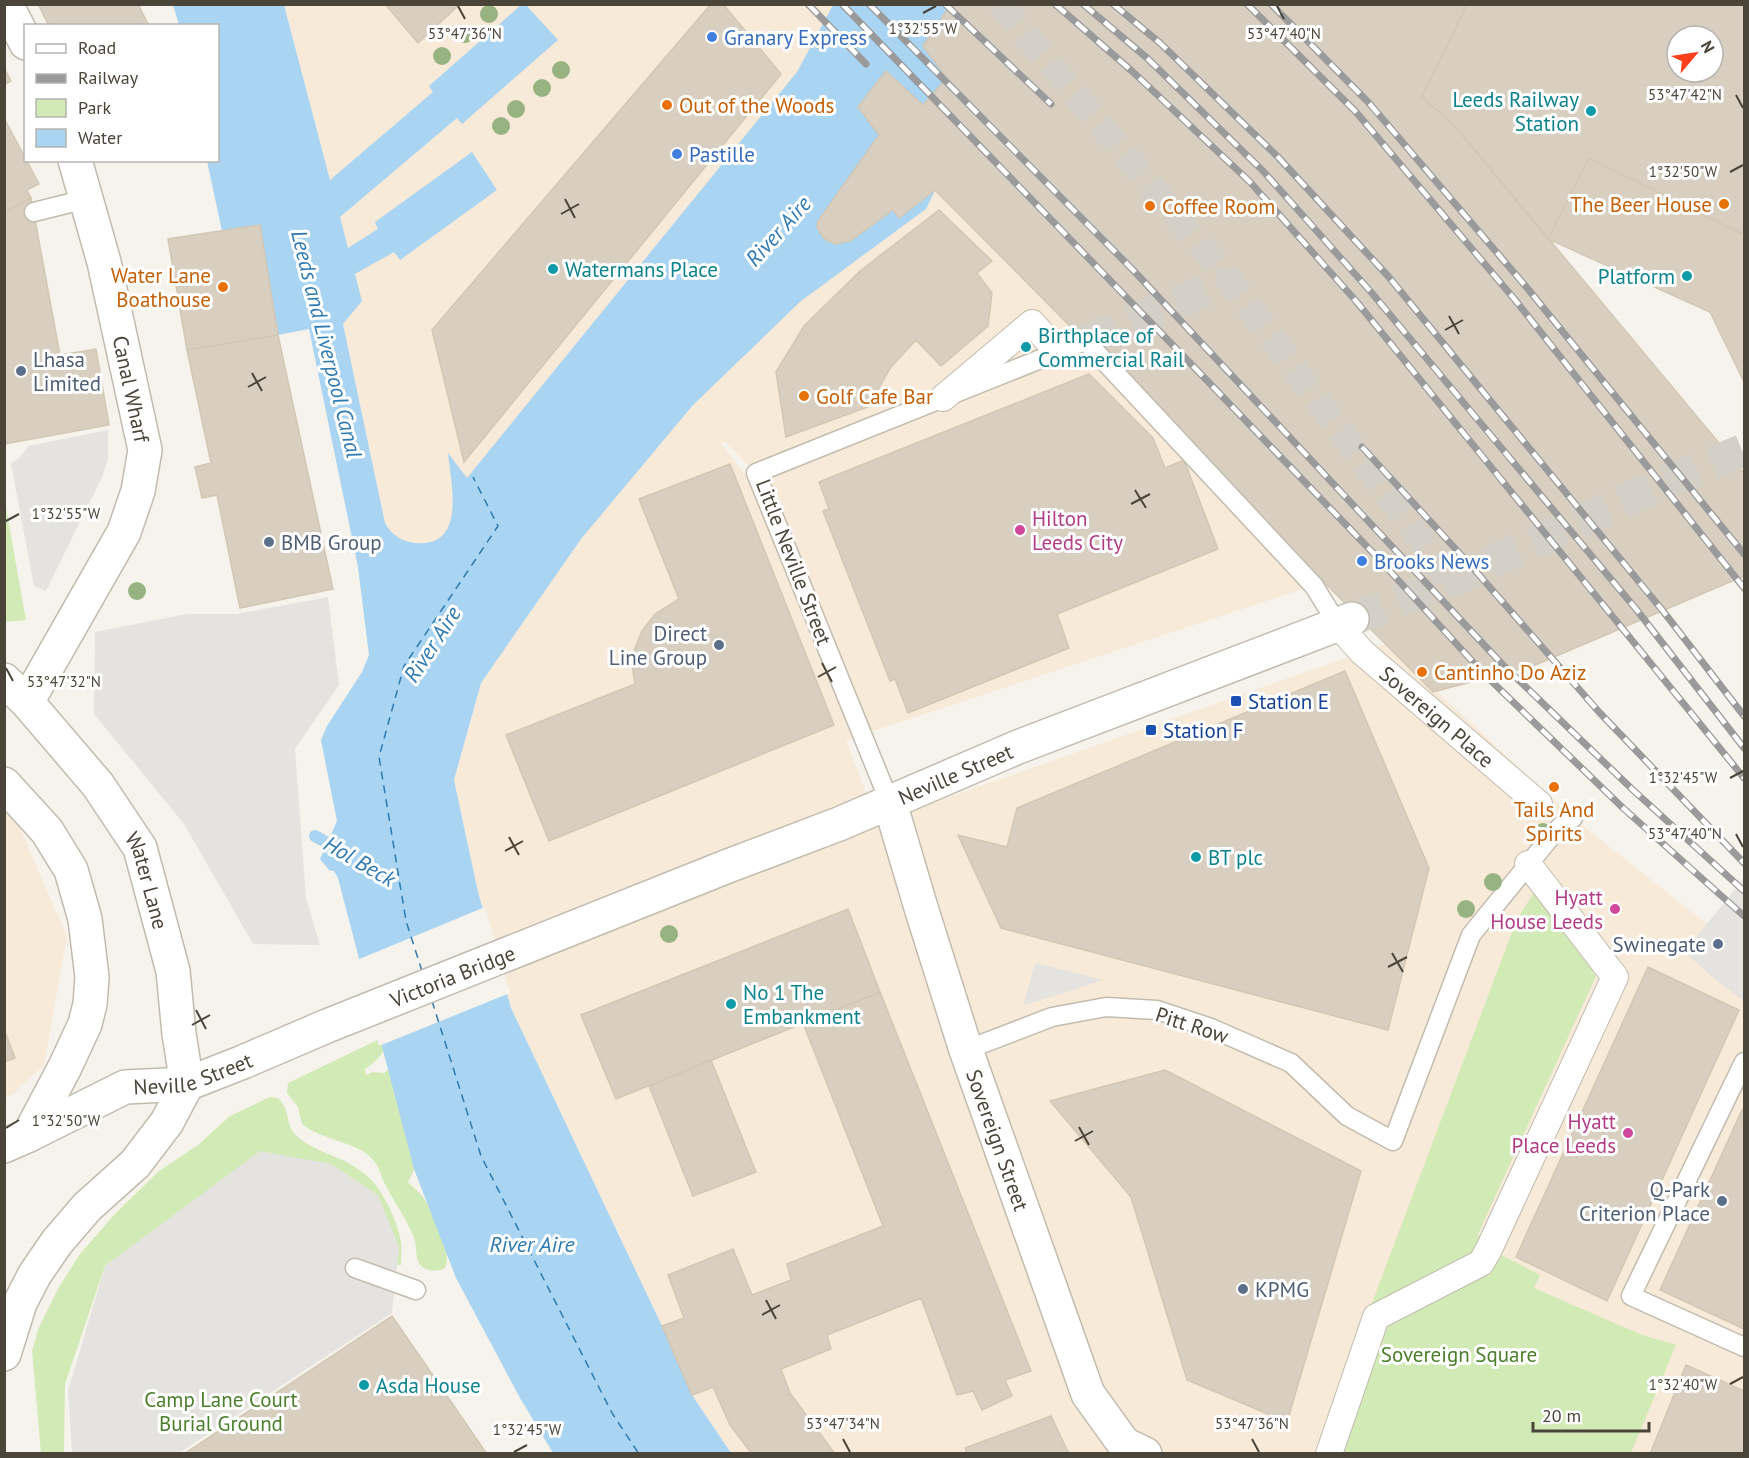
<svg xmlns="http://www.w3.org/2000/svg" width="1749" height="1458" font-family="'PT Sans',sans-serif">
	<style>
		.commercial { fill: #f7ead8 }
		.green { fill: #d2eab5 }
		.parking { fill: #e5e3e0 }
		.water { fill: #a9d4f2 }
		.pier { fill: #f6f3ec }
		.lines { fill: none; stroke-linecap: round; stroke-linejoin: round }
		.stream { stroke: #a9d4f2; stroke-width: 12 }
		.ferry { stroke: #2e7ab2; stroke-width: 1.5; stroke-dasharray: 8 6; stroke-linecap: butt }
		.building { fill: #d8cfc1; stroke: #d3c7b4; stroke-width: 1.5; fill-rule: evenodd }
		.pedestrian-tunnel { stroke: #d4d0c8; stroke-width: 26; stroke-dasharray: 26 13; stroke-linecap: butt }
		.minor-tunnel { stroke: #d4d0c8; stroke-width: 33; stroke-dasharray: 33 16; stroke-linecap: butt }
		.service-casing { stroke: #c2bbae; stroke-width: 21 }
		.pedestrian-casing { stroke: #c2bbae; stroke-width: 28 }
		.minor-casing { stroke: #c2bbae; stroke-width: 36 }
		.tertiary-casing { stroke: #c2bbae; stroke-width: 36 }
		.service { stroke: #fff; stroke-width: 18 }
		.pedestrian { stroke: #fff; stroke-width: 26 }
		.minor { stroke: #fff; stroke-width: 33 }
		.tertiary { stroke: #fff; stroke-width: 33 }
		.rail-casing { stroke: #9a9a9a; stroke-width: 7 }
		.rail { stroke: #fff; stroke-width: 4.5; stroke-dasharray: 14; stroke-linecap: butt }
		.tree { fill: #97b381 }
		.ticks { fill: none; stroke: #4b4439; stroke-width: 2 }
		.shop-dot { fill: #3f7fe0; stroke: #fff; stroke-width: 2 }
		.food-dot { fill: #e8710a; stroke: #fff; stroke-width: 2 }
		.culture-dot { fill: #0f9aa8; stroke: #fff; stroke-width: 2 }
		.service-dot { fill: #5c6f8a; stroke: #fff; stroke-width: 2 }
		.hotel-dot { fill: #d1479c; stroke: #fff; stroke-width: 2 }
		.transit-dot { fill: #1a4fb4; stroke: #fff; stroke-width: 2 }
		.labels { text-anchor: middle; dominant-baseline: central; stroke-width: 6; stroke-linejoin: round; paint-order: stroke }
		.shop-label { font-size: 21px; fill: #366cbe; stroke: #fff; text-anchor: start }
		.culture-label { font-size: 21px; fill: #0d838f; stroke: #fff; text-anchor: start }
		.food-label { font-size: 21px; fill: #c56008; stroke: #fff; text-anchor: start }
		.service-label { font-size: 21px; fill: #4e5e75; stroke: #fff; text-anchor: start }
		.street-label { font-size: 21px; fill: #4b4439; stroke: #fff }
		.hotel-label { font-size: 21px; fill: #b23c85; stroke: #fff; text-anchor: end }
		.transit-label { font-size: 21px; fill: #164399; stroke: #fff; text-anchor: start }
		.park-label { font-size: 21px; fill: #4a7f2a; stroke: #fff }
		.water-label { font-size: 22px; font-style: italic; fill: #2e7ab2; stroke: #fff }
		.ticks-label { font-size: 15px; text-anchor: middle; fill: #4b4439; stroke: #fff; stroke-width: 6; stroke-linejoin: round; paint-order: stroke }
	</style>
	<rect width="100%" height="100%" fill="#f6f3ec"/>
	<path class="commercial" d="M 284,5 L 1176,5 L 1391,213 L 756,473 L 725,442 L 721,443 L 750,481 L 1084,350 L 1265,522 L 1324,582 L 846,740 L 877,822 L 1386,644 L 1573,818 L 1707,924 L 1685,952 L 1744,1001 L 1744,1453 L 731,1453 L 692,1395 L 662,1326 L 511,1008 L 478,892 L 454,780 L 481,683 L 492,667 L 385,523 L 343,324 L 348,248 Z
		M 4,805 L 16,819 L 67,937 L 44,1065 L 13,1094 L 5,1098 Z"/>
	<path class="green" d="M 4,497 L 26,620 L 5,622 Z
		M 1535,891 L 1596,976 L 1478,1234 L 1489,1249 L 1540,1275 L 1534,1288 L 1642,1335 L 1676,1345 L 1631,1453 L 1315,1454 L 1517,919 Z
		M 388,1035 C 388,1050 377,1061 365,1069 L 366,1075 L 373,1072 L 384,1073 L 394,1065 L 417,1164 L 408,1182 C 412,1186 418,1191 422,1196 C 433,1210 453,1252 445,1268 C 437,1272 427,1272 420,1265 C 415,1257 417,1246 414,1238 C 407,1220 395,1203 386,1186 C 381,1178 380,1167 374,1161 C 359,1141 322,1141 302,1124 L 298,1107 L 287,1093 L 288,1083 Z
		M 270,1097 L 278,1098 C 291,1111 285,1123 295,1134 C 307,1147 325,1152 340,1159 C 350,1163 367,1174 374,1183 C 386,1198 398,1223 401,1242 C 402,1249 401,1257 401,1265 L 397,1265 L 399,1247 L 214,1186 L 105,1266 L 65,1384 L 64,1453 L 41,1453 L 32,1351 L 39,1327 L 59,1287 L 80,1254 L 115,1214 L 159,1171 L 198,1145 L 230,1116 Z"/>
	<path class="parking" d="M 108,430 L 108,459 L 102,477 L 46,591 L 34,586 L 11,464 L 21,456 L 28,446 Z
		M 328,597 L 339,685 L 295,749 L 306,898 L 320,945 L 253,944 L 184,824 L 94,714 L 95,632 L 187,614 L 237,614 Z
		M 1744,878 L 1744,1001 L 1716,980 L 1684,952 Z
		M 1035,963 L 1103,980 L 1023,1006 Z
		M 260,1151 L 331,1164 L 378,1195 L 399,1247 L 392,1313 L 179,1453 L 72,1453 L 68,1391 L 105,1266 Z"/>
	<path class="water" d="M 173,5 L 284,5 L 330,180 L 433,92 L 429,86 L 521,5 L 526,5 L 558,40 L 462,124 L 457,118 L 340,217 L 348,248 L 378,229 L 375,222 L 472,152 L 497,190 L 400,260 L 394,252 L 355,274 L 362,301 L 343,324 L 385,523 C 391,534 402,542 415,543 C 467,548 451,484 448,453 L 467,478 L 797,72 L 833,5 L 1026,5 L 926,209 L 801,301 L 693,405 L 581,539 L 481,683 L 454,780 L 478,892 L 511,1008 L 662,1326 L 692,1395 L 731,1453 L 553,1453 L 520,1398 L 456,1278 L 414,1169 L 338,878 L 334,871 L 329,870 L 320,859 L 337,821 L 321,740 L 327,726 L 362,672 L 369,655 L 358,567 L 309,329 L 278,335 L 260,225 L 222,231 L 207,161 L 218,160 L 218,26 L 179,25 Z"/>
	<path class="pier" d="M 485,907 L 510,993 L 379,1046 L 357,960 Z"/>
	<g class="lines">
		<path class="stream" d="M 315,836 L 340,850"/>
		<path class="ferry" d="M 422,971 L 406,921 L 379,757 L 404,666 L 498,526 L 473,477
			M 432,1001 L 481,1156 L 612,1413 L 639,1454"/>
	</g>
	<path class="building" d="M 38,4 L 138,4 L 149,26 L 49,26 Z
		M 385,4 L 460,4 L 418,43 Z
		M 711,4 L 723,4 L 781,74 L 464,462 L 432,330 Z
		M 951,4 L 1467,4 L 1422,97 L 1453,124 L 1744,473 L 1744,576 L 1533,666 L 1433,692 L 935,190 L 899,218 L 893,210 L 850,241 L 836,244 L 826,240 L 822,236 L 817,227 L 818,221 L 879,135 L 858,107 L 886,71 L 923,105 L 947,78 L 923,46 Z
		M 1744,4 L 1744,235 L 1589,158 L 1548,239 L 1453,124 L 1422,97 L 1467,4 ZM 1677,36 L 1713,36 L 1713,72 L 1677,72 Z
		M 4,68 L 11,81 L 4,85 Z
		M 4,118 L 39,184 L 27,190 L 31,198 L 4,212 Z
		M 1589,158 L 1744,235 L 1744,382 L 1710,312 L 1548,239 Z
		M 31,198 L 60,355 L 96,349 L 109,425 L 4,444 L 4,212 Z
		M 939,210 L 992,261 L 977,273 L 992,293 L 988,326 L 941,366 L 916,340 L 891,367 L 868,407 L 786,437 L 776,372 L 804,326 L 860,271 Z
		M 260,225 L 278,335 L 187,350 L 168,239 Z
		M 278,335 L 333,589 L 240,608 L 217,495 L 202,498 L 195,467 L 211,463 L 187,350 Z
		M 1089,374 L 1153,438 L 1165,468 L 1184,460 L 1218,549 L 1057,614 L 1069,648 L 908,713 L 895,679 L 890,681 L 823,511 L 829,509 L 819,482 Z
		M 730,464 L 834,725 L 549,841 L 506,735 L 635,684 L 631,658 L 642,631 L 655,614 L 679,599 L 639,499 Z
		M 1345,671 L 1429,868 L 1388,1030 L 1001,928 L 958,835 L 1007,847 L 1017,808 Z
		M 848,909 L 880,992 L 616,1099 L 581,1015 Z
		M 1648,967 L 1739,1010 L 1607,1301 L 1516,1257 Z
		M 880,992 L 1031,1371 L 1005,1380 L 1012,1396 L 982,1410 L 973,1391 L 957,1395 L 921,1298 L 827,1335 L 831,1349 L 781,1369 L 790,1393 L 835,1454 L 752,1454 L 730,1425 L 713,1387 L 692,1395 L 662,1326 L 684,1318 L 668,1275 L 733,1249 L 752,1295 L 791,1280 L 787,1264 L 883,1226 L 803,1023 Z
		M 4,1029 L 15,1058 L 4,1062 Z
		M 711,1060 L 756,1172 L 693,1196 L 649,1086 Z
		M 1165,1070 L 1361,1171 L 1287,1422 L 1187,1380 L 1131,1197 L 1050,1101 Z
		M 1742,1110 L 1744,1111 L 1744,1329 L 1660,1290 Z
		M 392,1316 L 487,1454 L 184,1454 Z
		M 1686,1365 L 1744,1391 L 1744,1454 L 1650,1454 Z
		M 1051,1416 L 1069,1454 L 967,1454 L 965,1448 Z"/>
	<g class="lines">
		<path class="pedestrian-tunnel" d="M 1000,4 L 1230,281 L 1431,554 L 1447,582"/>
		<path class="minor-tunnel" d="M 1085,341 L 1230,281
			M 1352,619 L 1447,582 L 1653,488 L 1744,450"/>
		<defs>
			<path id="service" d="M 34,212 L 86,199
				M 890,803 L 756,473 L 1058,352 L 1085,341 L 1091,347 L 1314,586 L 1338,625
				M 966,1050 L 1052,1017 L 1106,1007 L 1157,1010 L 1211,1028 L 1291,1063 L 1347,1116 L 1393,1141 L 1471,935 L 1549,839 L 1560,827 L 1573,818
				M 1744,1062 L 1631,1296 L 1744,1347
				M 355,1268 L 416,1290"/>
			<g id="pedestrian">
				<path d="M 943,398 L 1032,323 L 1058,352"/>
				<path id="s1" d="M 1338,625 L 1362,652 L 1539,804"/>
				<path d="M 1329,1454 L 1376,1317 L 1481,1263 L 1489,1249 L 1615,977 L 1528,864"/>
			</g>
			<g id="minor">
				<path d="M 6,4 L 26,43"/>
				<path d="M 27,702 L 124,532 L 138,491 L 145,450 L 104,262 L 75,160"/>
				<path id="s2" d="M 890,803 L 922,911 L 966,1050 L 1088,1394 L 1124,1444 L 1145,1454"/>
				<path id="s3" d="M 29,1135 L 125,1087 L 187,1084 L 243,1062 L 327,1026 L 728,866 L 839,824 L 1018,747 L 1352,619"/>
			</g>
			<g id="tertiary">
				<path id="s4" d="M 4,680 L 27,702 L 98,785 L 140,848 L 173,971 L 179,1034 L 187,1084 L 167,1122 L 135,1164 L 87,1207 L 57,1242 L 35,1274 L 20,1303 L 4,1354"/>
				<path d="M 4,784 L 47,831 L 71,870 L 85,919 L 92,977 L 90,1004 L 85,1024 L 65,1067 L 29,1135 L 4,1146"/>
			</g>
		</defs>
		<use href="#service" class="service-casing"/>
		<use href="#pedestrian" class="pedestrian-casing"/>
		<use href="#minor" class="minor-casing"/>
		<use href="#tertiary" class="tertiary-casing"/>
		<use href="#service" class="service"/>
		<use href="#pedestrian" class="pedestrian"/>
		<use href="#minor" class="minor"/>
		<use href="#tertiary" class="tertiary"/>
		<defs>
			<path id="rail" d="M 808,4 L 866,64
				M 842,4 L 1194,367 L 1378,558 L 1483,673 L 1623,808 L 1744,916
				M 869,4 L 1134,271 L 1502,664 L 1633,790 L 1744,891
				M 945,4 L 1051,104
				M 1055,4 L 1133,72 L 1250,182 L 1356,301 L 1744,778
				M 1083,4 L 1147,58 L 1263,171 L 1306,219 L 1371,292 L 1636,609 L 1744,748
				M 1113,4 L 1160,43 L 1278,157 L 1388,276 L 1663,611 L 1744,716
				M 1247,4 L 1356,112 L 1516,301 L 1744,588
				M 1271,4 L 1369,103 L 1528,289 L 1744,554
				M 1362,447 L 1473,568 L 1599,712 L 1744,863"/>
		</defs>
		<use href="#rail" class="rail-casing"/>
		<use href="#rail" class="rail"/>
	</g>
	<g class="tree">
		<circle cx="489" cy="14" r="9"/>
		<circle cx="465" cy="34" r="9"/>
		<circle cx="442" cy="56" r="9"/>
		<circle cx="561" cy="70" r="9"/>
		<circle cx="542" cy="88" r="9"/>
		<circle cx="516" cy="109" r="9"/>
		<circle cx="501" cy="126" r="9"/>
		<circle cx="137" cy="591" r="9"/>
		<circle cx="1543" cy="832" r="9"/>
		<circle cx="1493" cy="882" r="9"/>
		<circle cx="1466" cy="909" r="9"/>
		<circle cx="669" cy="934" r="9"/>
	</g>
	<path class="ticks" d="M 458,6 L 465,19M 1277,6 L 1284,19M 923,13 L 936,6M 1736,95 L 1743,108M 1730,172 L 1743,165M 565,199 L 575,218M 561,214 L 579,204M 1449,316 L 1459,334M 1445,330 L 1463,320M 252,373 L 262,391M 248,387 L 266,377M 1135,490 L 1146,508M 1131,504 L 1150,494M 6,521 L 19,514M 822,663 L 832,682M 6,668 L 13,681M 818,677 L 836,667M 1730,778 L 1743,771M 1736,834 L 1743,847M 509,837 L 519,855M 505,851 L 523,841M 1392,953 L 1403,972M 1388,967 L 1407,957M 196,1010 L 206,1029M 192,1025 L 210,1015M 1079,1127 L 1089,1145M 6,1128 L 19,1120M 1075,1141 L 1093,1131M 766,1300 L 776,1319M 762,1315 L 780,1305M 1730,1384 L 1743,1377M 843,1439 L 850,1452M 1252,1439 L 1259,1452M 514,1452 L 527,1445"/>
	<g class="shop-dot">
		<circle cx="712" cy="37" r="6"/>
		<circle cx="677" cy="154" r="6"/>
		<circle cx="1362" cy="561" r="6"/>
	</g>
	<g class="food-dot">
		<circle cx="667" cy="105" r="6"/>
		<circle cx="1724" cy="204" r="6"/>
		<circle cx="1150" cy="206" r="6"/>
		<circle cx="223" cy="287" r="6"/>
		<circle cx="804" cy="396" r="6"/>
		<circle cx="1422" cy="672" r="6"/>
		<circle cx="1554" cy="787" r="6"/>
	</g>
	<g class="culture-dot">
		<circle cx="1591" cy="111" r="6"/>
		<circle cx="553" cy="269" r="6"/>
		<circle cx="1687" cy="276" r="6"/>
		<circle cx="1026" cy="347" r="6"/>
		<circle cx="1196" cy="857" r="6"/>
		<circle cx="731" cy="1004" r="6"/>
		<circle cx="364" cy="1385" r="6"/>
	</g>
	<g class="service-dot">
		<circle cx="21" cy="371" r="6"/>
		<circle cx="269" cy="542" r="6"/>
		<circle cx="719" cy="645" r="6"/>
		<circle cx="1718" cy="944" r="6"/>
		<circle cx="1722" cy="1201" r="6"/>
		<circle cx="1243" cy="1289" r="6"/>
	</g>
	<g class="hotel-dot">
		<circle cx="1020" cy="530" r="6"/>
		<circle cx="1615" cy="909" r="6"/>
		<circle cx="1628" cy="1133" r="6"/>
	</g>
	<g class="transit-dot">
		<rect x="1230" y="695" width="12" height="12" rx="3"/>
		<rect x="1145" y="724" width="12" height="12" rx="3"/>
	</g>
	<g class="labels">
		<g class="shop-label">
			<text x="724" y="37">Granary Express</text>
			<text x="689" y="154">Pastille</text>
			<text x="1374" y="561">Brooks News</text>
		</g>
		<g class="culture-label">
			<text x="1579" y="99" text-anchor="end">Leeds Railway<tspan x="1579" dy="24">Station</tspan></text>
			<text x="565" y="269">Watermans Place</text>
			<text x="1675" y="276" text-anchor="end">Platform</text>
			<text x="1038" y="335">Birthplace of<tspan x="1038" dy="24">Commercial Rail</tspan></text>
			<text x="1208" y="857">BT plc</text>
			<text x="743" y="992">No 1 The<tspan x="743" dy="24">Embankment</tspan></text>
			<text x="376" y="1385">Asda House</text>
		</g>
		<g class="food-label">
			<text x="679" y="105">Out of the Woods</text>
			<text x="1712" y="204" text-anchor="end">The Beer House</text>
			<text x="1162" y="206">Coffee Room</text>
			<text x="211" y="275" text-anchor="end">Water Lane<tspan x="211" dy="24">Boathouse</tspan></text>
			<text x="816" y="396">Golf Cafe Bar</text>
			<text x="1434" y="672">Cantinho Do Aziz</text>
			<text x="1554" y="809" text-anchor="middle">Tails And<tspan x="1554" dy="24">Spirits</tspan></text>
		</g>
		<g class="service-label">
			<text x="33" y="359">Lhasa<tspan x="33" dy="24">Limited</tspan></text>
			<text x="281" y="542">BMB Group</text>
			<text x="707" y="633" text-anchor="end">Direct<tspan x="707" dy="24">Line Group</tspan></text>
			<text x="1706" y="944" text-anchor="end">Swinegate</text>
			<text x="1710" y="1189" text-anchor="end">Q-Park<tspan x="1710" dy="24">Criterion Place</tspan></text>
			<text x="1255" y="1289">KPMG</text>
		</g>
		<g class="street-label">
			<text transform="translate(131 389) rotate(78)">Canal Wharf</text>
			<text transform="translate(794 562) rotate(69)">Little Neville Street</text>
			<text stroke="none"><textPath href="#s1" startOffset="135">Sovereign Place</textPath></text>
			<text stroke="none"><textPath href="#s3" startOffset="998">Neville Street</textPath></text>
			<text stroke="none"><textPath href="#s4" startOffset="250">Water Lane</textPath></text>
			<text stroke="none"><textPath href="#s3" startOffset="456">Victoria Bridge</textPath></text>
			<text transform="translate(1192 1025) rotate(18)">Pitt Row</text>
			<text stroke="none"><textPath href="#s3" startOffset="177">Neville Street</textPath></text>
			<text stroke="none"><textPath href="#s2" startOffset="354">Sovereign Street</textPath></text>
		</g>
		<g class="hotel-label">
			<text x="1032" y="518" text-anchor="start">Hilton<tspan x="1032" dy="24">Leeds City</tspan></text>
			<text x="1603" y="897">Hyatt<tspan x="1603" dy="24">House Leeds</tspan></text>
			<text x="1616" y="1121">Hyatt<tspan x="1616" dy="24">Place Leeds</tspan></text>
		</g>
		<g class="transit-label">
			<text x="1248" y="701">Station E</text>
			<text x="1163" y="730">Station F</text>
		</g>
		<g class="park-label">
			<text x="1459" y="1354">Sovereign Square</text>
			<text x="221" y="1399">Camp Lane Court<tspan x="221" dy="24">Burial Ground</tspan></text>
		</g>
		<g class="water-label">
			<text transform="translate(778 231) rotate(-48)">River Aire</text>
			<text transform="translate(327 344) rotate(76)">Leeds and Liverpool Canal</text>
			<text transform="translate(432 644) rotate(-57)">River Aire</text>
			<text transform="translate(360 861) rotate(30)">Hol Beck</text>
			<text x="532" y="1244">River Aire</text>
		</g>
	</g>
	<g class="ticks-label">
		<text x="923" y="34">1°32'55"W</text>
		<text x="465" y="39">53°47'36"N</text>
		<text x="1284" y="39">53°47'40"N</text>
		<text x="1685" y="100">53°47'42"N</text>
		<text x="1683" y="177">1°32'50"W</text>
		<text x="66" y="519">1°32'55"W</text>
		<text x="64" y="687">53°47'32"N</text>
		<text x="1683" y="783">1°32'45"W</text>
		<text x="1685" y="839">53°47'40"N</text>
		<text x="66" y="1126">1°32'50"W</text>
		<text x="1683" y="1390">1°32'40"W</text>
		<text x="843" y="1429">53°47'34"N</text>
		<text x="1252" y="1429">53°47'36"N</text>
		<text x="527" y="1435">1°32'45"W</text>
	</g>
	<rect width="1749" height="1458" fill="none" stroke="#4b4439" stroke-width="12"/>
	<rect x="24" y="24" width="195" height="138" fill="#ffffff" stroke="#b7b4b0" stroke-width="1.5"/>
	<rect x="36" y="44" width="30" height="9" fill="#ffffff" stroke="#b7b4b0" stroke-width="1.5"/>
	<text x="78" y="54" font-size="18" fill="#4b4439">Road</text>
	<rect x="36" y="74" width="30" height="9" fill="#9a9a9a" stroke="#b7b4b0" stroke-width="1.5"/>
	<text x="78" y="84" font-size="18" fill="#4b4439">Railway</text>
	<rect x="36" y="99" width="30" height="18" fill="#d2eab5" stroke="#b7b4b0" stroke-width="1.5"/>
	<text x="78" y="114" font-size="18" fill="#4b4439">Park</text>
	<rect x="36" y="129" width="30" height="18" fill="#a9d4f2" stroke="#b7b4b0" stroke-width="1.5"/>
	<text x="78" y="144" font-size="18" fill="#4b4439">Water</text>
	<g transform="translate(1695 54) rotate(61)"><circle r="28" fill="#ffffff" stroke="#b7b4b0" stroke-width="1.5"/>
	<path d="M0-4.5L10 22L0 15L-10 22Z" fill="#fc3f1d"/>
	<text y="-9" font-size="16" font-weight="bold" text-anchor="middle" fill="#4b4439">N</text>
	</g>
	<path d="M1533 1422v9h116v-9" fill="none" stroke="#4b4439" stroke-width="3"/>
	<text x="1542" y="1422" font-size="18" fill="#4b4439" stroke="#ffffff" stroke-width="4.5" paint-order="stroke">20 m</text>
</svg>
